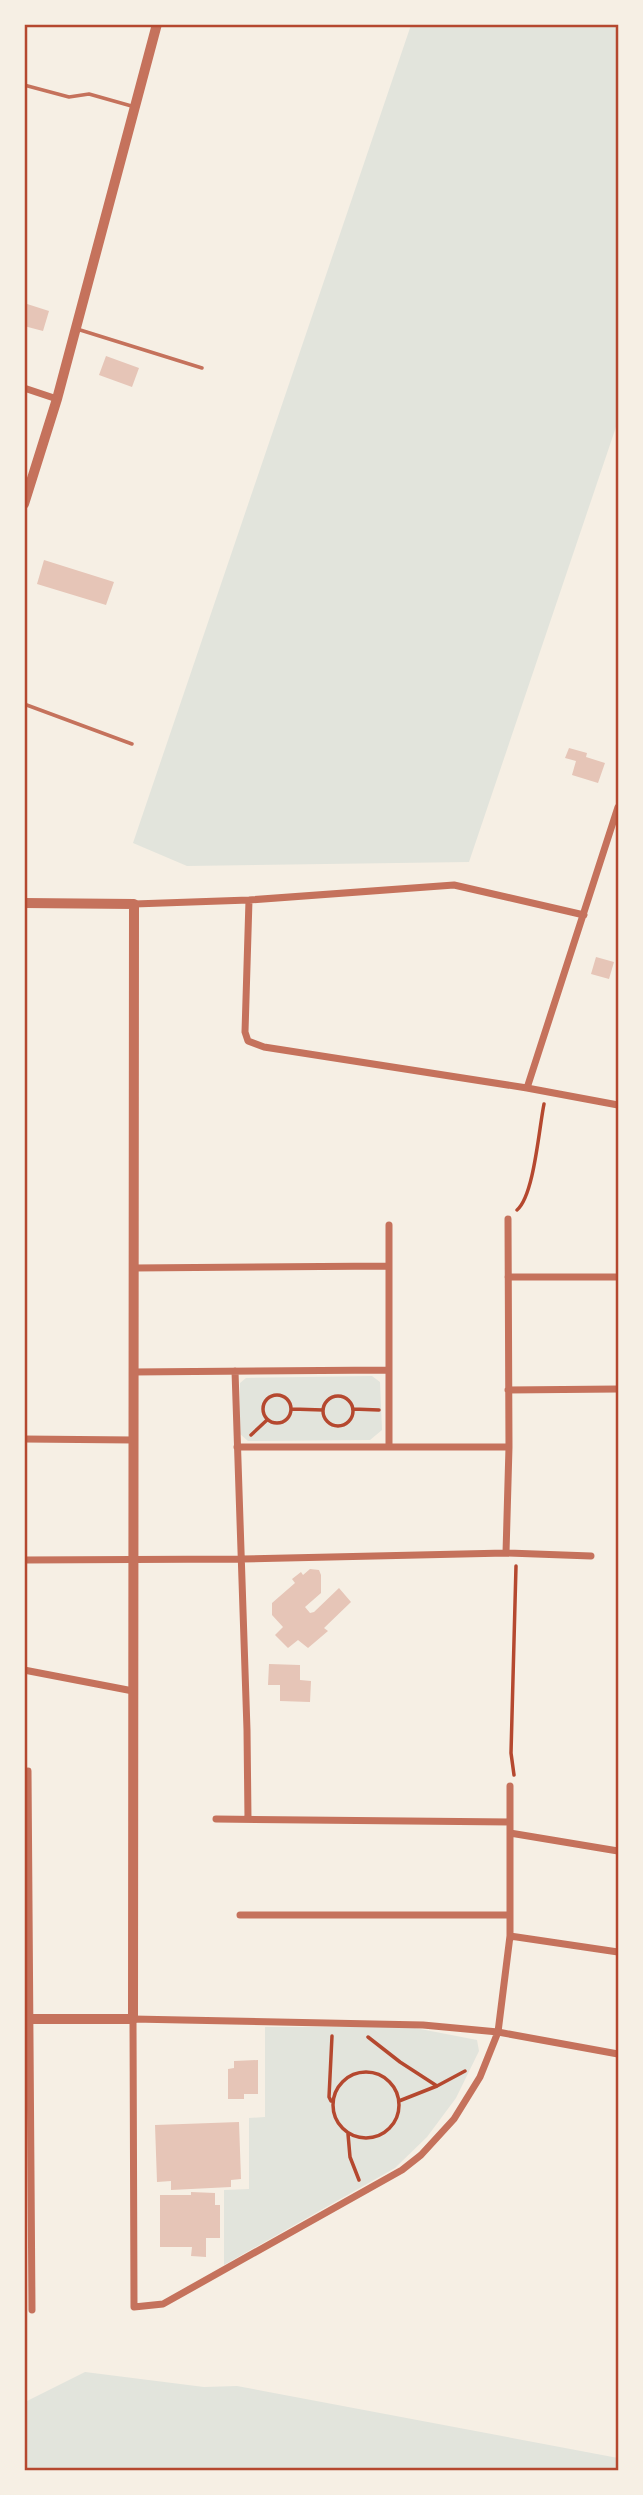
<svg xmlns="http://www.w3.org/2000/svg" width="643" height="2495" font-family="'Work Sans',sans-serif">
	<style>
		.green { fill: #e2e4dc }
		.building { fill: #e6c5b7 }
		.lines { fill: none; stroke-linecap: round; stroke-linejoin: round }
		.path { stroke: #b5482f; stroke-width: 3.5 }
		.service { stroke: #c5725c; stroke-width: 3.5 }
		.minor { stroke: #c5725c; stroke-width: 7 }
		.tertiary { stroke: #c5725c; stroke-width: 10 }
		.neatline { fill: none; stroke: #b5482f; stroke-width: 2.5 }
	</style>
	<rect width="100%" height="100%" fill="#f6efe4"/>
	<path class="green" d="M 411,25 L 618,25 L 618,421 L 469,862 L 187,866 L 133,843 Z
		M 372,1376 L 380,1382 L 382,1430 L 370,1440 L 248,1441 L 240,1434 L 240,1383 L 246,1378 Z
		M 265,2027 L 410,2027 L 477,2040 L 479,2051 L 456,2098 L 427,2137 L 395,2168 L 224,2265 L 224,2190 L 249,2189 L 249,2118 L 265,2117 Z
		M 85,2372 L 204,2387 L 237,2386 L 618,2458 L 618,2470 L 25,2470 L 25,2402 Z"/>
	<path class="building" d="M 24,303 L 49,311 L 43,331 L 24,326 Z
		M 106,356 L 139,368 L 132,387 L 99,375 Z
		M 44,560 L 114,582 L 106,605 L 37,584 Z
		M 569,748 L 587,753 L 586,757 L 605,763 L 598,783 L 572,775 L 576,761 L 565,758 Z
		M 596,957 L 614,962 L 609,979 L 591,974 Z
		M 310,1569 L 319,1570 L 321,1575 L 321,1593 L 305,1607 L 310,1613 L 314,1612 L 339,1588 L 351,1602 L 324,1628 L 328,1631 L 308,1648 L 298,1640 L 288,1648 L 275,1635 L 283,1627 L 272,1615 L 272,1603 L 295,1583 L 292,1579 L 301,1572 L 303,1575 Z
		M 269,1664 L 300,1665 L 300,1680 L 311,1681 L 310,1702 L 280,1701 L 280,1685 L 268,1685 Z
		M 258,2060 L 258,2094 L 244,2094 L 244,2099 L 228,2099 L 228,2069 L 234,2068 L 234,2061 Z
		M 239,2122 L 241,2179 L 231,2180 L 231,2187 L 171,2190 L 171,2181 L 157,2182 L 155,2125 Z
		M 191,2192 L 215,2193 L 215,2205 L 220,2205 L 220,2238 L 206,2238 L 206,2257 L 191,2256 L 192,2247 L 160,2247 L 160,2195 L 191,2195 Z"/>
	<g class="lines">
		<path class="path" d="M 517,1210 C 534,1196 539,1128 544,1104
			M263 1409a14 14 0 1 1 28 0a14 14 0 1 1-28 0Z
			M323 1411a15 15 0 1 1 30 0a15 15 0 1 1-30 0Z
			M 292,1409 L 323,1410
			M 353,1409 L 379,1410
			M 251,1435 L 267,1420
			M 514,1775 L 511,1753 L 516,1566
			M 368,2037 L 400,2062 L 437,2086
			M333 2105a33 33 0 1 1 66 0a33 33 0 1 1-66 0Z
			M 331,2101 L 329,2097 L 332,2036
			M 399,2101 L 437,2086 L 465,2071
			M 348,2134 L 350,2157 L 359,2180"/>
		<path class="service" d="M 24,85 L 69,97 L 89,94 L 135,107
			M 77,329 L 202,368
			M 24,704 L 132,744"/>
		<path class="minor" d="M 24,388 L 57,399
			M 249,900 L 245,1032 L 248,1041 L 264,1047 L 527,1088 L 618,1105
			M 134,904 L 249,900 L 454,885 L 584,915
			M 527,1088 L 618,807
			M 134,1268 L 388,1266
			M 508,1277 L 618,1277
			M 235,1371 L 247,1730 L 248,1819
			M 133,1372 L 388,1370
			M 508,1390 L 618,1389
			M 24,1439 L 133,1440
			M 389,1446 L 389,1225
			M 237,1447 L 509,1447
			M 506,1553 L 509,1447 L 508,1219
			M 24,1560 L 242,1559 L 506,1553 L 591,1556
			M 24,1670 L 133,1691
			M 28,1771 L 32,2310
			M 510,1786 L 510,1936 L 498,2032 L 480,2077 L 454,2119 L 421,2155 L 402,2170 L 163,2304 L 134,2307 L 133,2019 L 423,2025 L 498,2032 L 618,2054
			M 216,1819 L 510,1822
			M 510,1833 L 618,1851
			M 240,1915 L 510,1915
			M 510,1936 L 618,1952"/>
		<path class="tertiary" d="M 24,504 L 57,399 L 157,24
			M 24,903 L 134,904 L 133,2019 L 24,2019"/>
	</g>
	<rect width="643" height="2495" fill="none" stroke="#f6efe4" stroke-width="52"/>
	<rect x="26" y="26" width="591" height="2443" class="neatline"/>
</svg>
